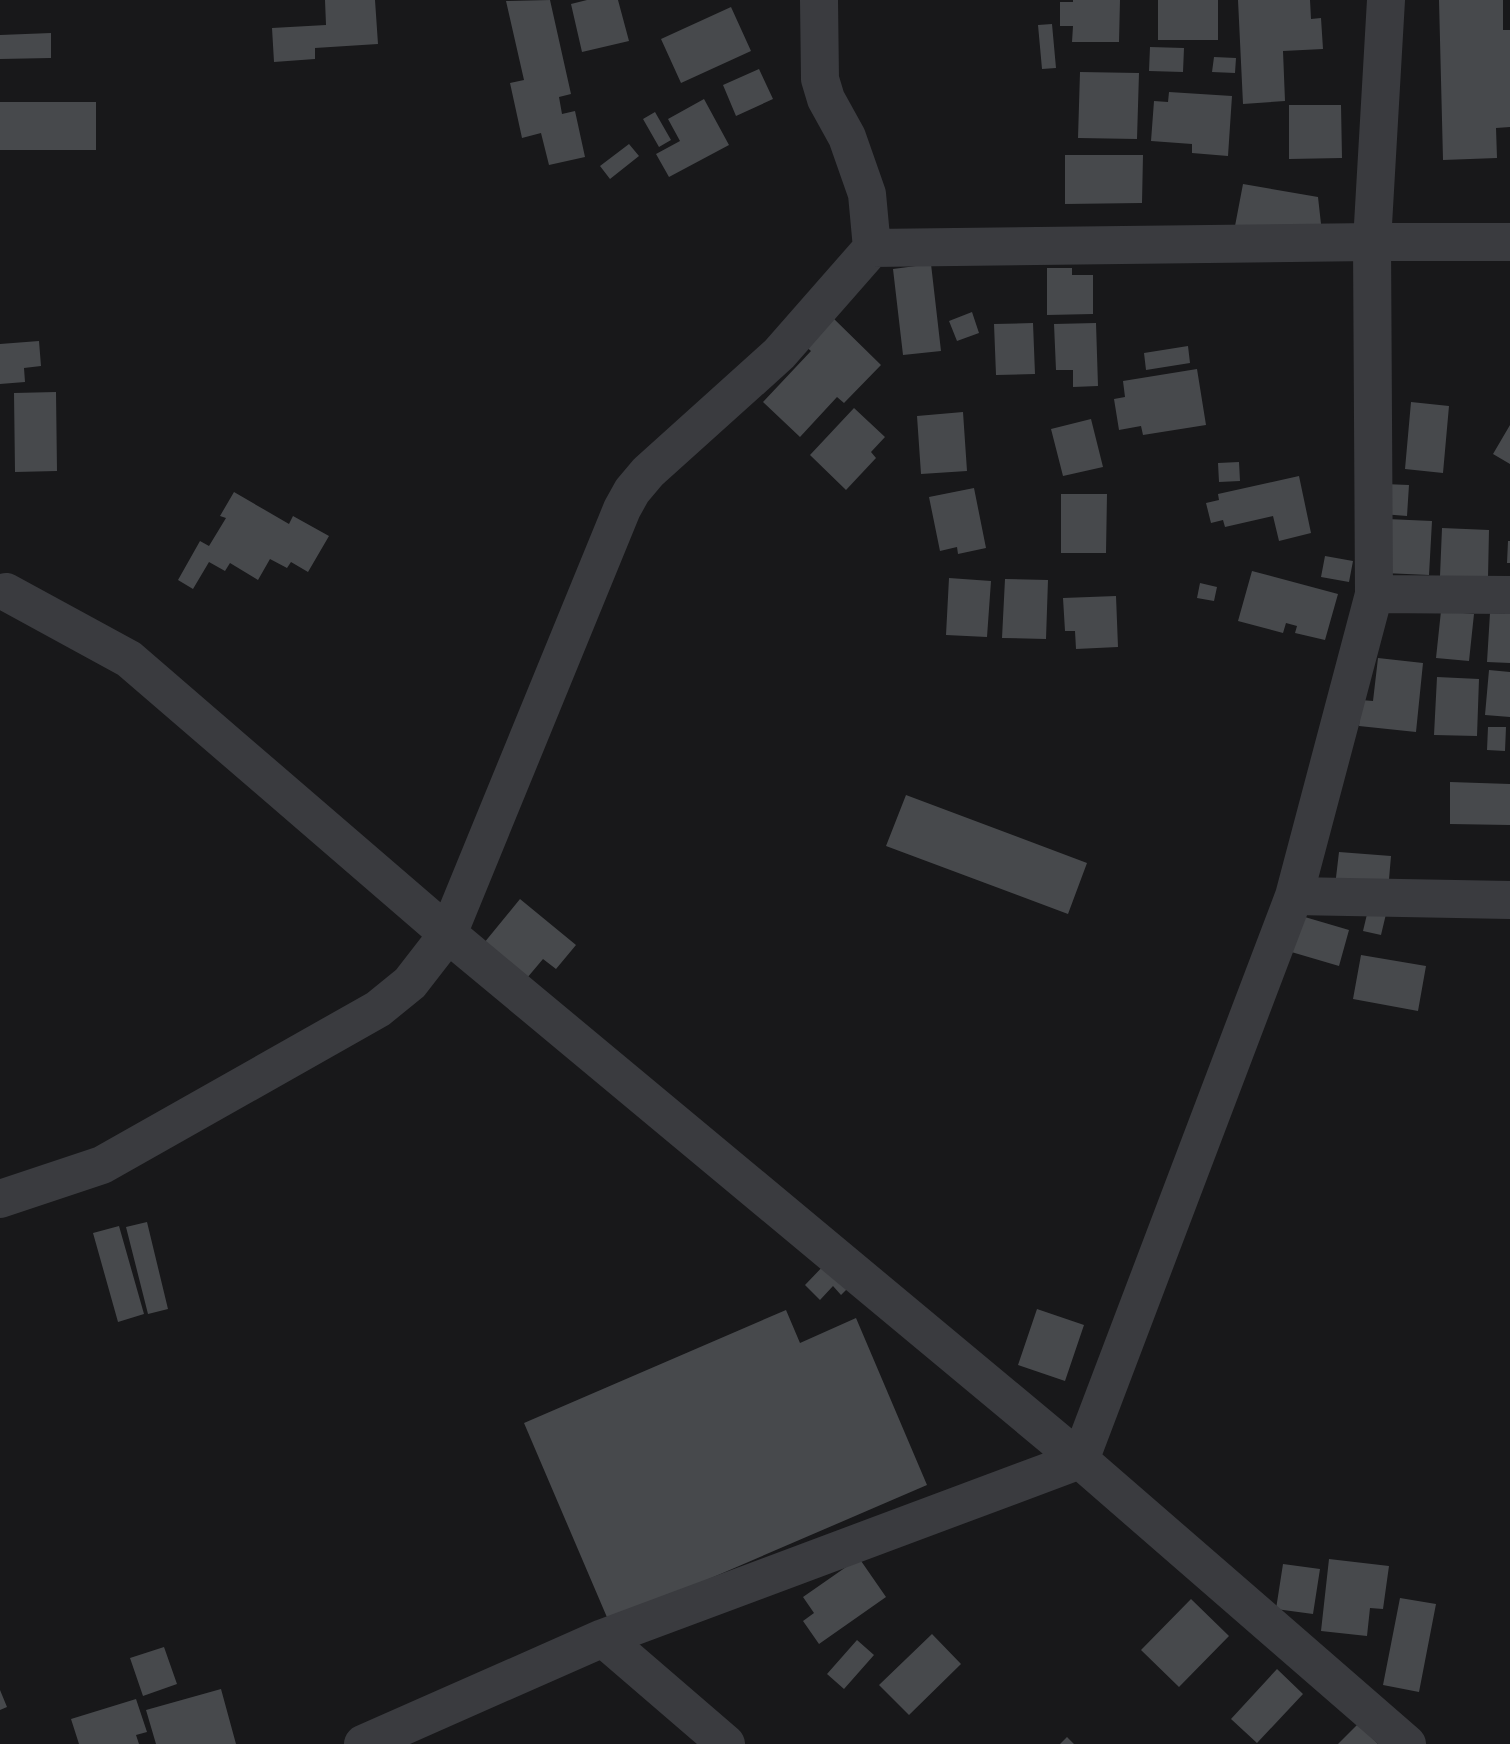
<svg xmlns="http://www.w3.org/2000/svg" width="1510" height="1744" font-family="Arial,sans-serif">
	<style>
		.building { fill: #47494c }
		.lines { fill: none; stroke-linecap: round; stroke-linejoin: round }
		.street { stroke: #3a3b3f; stroke-width: 38 }
	</style>
	<rect width="100%" height="100%" fill="#18181a"/>
	<path class="building" d="M 325,0 L 375,0 L 378,44 L 315,48 L 315,59 L 274,62 L 272,28 L 326,25 Z
		M 550,0 L 571,94 L 559,97 L 562,114 L 575,111 L 585,157 L 549,165 L 541,133 L 522,138 L 510,83 L 524,80 L 506,1 Z
		M 587,0 L 618,0 L 629,41 L 582,52 L 571,4 Z
		M 1073,0 L 1120,0 L 1119,42 L 1072,42 L 1073,26 L 1060,26 L 1060,2 L 1073,2 Z
		M 1158,0 L 1218,0 L 1218,40 L 1158,40 Z
		M 1238,0 L 1310,0 L 1311,19 L 1321,18 L 1323,49 L 1283,51 L 1285,101 L 1243,104 Z
		M 1439,0 L 1503,0 L 1503,30 L 1510,30 L 1510,127 L 1496,128 L 1497,158 L 1443,160 Z
		M 731,7 L 751,51 L 681,83 L 661,39 Z
		M 1052,24 L 1056,68 L 1042,69 L 1038,25 Z
		M 51,33 L 51,58 L 0,59 L 0,35 Z
		M 1150,47 L 1184,48 L 1183,72 L 1149,71 Z
		M 1214,57 L 1236,58 L 1235,73 L 1212,72 Z
		M 759,69 L 773,99 L 736,116 L 723,85 Z
		M 1080,72 L 1139,73 L 1137,139 L 1078,138 Z
		M 1169,92 L 1232,96 L 1228,156 L 1192,153 L 1192,144 L 1151,141 L 1154,101 L 1168,102 Z
		M 704,99 L 729,145 L 669,177 L 656,154 L 680,141 L 668,119 Z
		M 0,102 L 96,102 L 96,150 L 0,150 Z
		M 1289,105 L 1341,105 L 1342,158 L 1289,159 Z
		M 655,112 L 671,140 L 659,147 L 643,119 Z
		M 629,144 L 639,156 L 610,179 L 600,166 Z
		M 1065,155 L 1143,155 L 1142,203 L 1065,204 Z
		M 1243,184 L 1318,197 L 1323,242 L 1235,226 Z
		M 931,264 L 941,351 L 903,355 L 893,269 Z
		M 1047,268 L 1072,268 L 1072,275 L 1093,275 L 1093,314 L 1047,315 Z
		M 972,312 L 979,333 L 957,341 L 949,321 Z
		M 830,315 L 881,365 L 844,403 L 837,397 L 800,437 L 763,402 L 811,351 L 803,344 Z
		M 1033,323 L 1035,374 L 996,375 L 994,324 Z
		M 1096,323 L 1098,386 L 1073,387 L 1073,370 L 1056,370 L 1054,324 Z
		M 39,341 L 41,366 L 24,368 L 25,382 L 0,384 L 0,344 Z
		M 1188,346 L 1190,363 L 1146,370 L 1144,353 Z
		M 1197,369 L 1206,425 L 1143,435 L 1141,426 L 1119,430 L 1114,399 L 1125,397 L 1123,381 Z
		M 56,392 L 57,471 L 15,472 L 14,393 Z
		M 1411,402 L 1449,406 L 1443,473 L 1405,469 Z
		M 854,408 L 885,437 L 871,452 L 876,458 L 846,490 L 810,455 Z
		M 963,412 L 967,471 L 921,474 L 917,416 Z
		M 1091,419 L 1103,467 L 1063,476 L 1051,429 Z
		M 1510,425 L 1510,464 L 1493,454 Z
		M 1239,462 L 1240,481 L 1219,482 L 1218,463 Z
		M 1299,476 L 1311,533 L 1279,541 L 1273,516 L 1225,527 L 1223,520 L 1211,523 L 1206,503 L 1219,500 L 1218,494 Z
		M 1384,484 L 1409,485 L 1407,516 L 1382,514 Z
		M 974,488 L 986,548 L 958,554 L 957,547 L 940,551 L 929,497 Z
		M 234,492 L 289,524 L 293,516 L 329,536 L 308,572 L 291,562 L 287,568 L 270,559 L 258,580 L 230,563 L 225,571 L 209,562 L 193,589 L 178,580 L 200,541 L 209,546 L 226,518 L 220,516 Z
		M 1061,494 L 1107,494 L 1106,553 L 1061,553 Z
		M 1387,519 L 1432,521 L 1429,575 L 1384,573 Z
		M 1442,528 L 1489,530 L 1488,578 L 1440,576 Z
		M 1508,541 L 1510,541 L 1510,563 L 1507,563 Z
		M 1325,556 L 1353,561 L 1349,582 L 1321,577 Z
		M 1252,571 L 1338,594 L 1325,640 L 1295,633 L 1297,626 L 1286,623 L 1283,633 L 1238,621 Z
		M 949,578 L 991,581 L 987,637 L 946,635 Z
		M 1005,579 L 1048,580 L 1046,639 L 1002,638 Z
		M 1200,583 L 1217,587 L 1214,601 L 1197,598 Z
		M 1116,596 L 1118,647 L 1076,649 L 1075,631 L 1065,631 L 1063,598 Z
		M 1441,611 L 1474,614 L 1469,661 L 1436,658 Z
		M 1490,613 L 1510,614 L 1510,663 L 1487,662 Z
		M 1378,658 L 1423,663 L 1416,732 L 1359,726 L 1361,700 L 1373,701 Z
		M 1489,670 L 1510,672 L 1510,717 L 1485,715 Z
		M 1437,677 L 1479,679 L 1477,736 L 1434,735 Z
		M 1488,727 L 1506,727 L 1505,751 L 1487,750 Z
		M 1450,782 L 1510,784 L 1510,825 L 1450,824 Z
		M 906,795 L 1087,863 L 1068,914 L 886,846 Z
		M 1339,852 L 1391,856 L 1388,891 L 1335,886 Z
		M 520,899 L 576,945 L 556,969 L 543,959 L 527,978 L 484,943 Z
		M 1368,910 L 1386,914 L 1381,935 L 1363,931 Z
		M 1298,915 L 1349,930 L 1339,966 L 1288,951 Z
		M 1361,955 L 1426,966 L 1418,1011 L 1353,999 Z
		M 147,1222 L 168,1309 L 148,1314 L 126,1227 Z
		M 119,1226 L 144,1314 L 118,1322 L 93,1233 Z
		M 828,1261 L 852,1284 L 841,1295 L 833,1286 L 820,1300 L 805,1285 Z
		M 1037,1309 L 1084,1325 L 1065,1381 L 1018,1365 Z
		M 786,1310 L 800,1343 L 856,1318 L 927,1485 L 609,1622 L 524,1423 Z
		M 859,1558 L 886,1597 L 819,1644 L 803,1621 L 814,1613 L 803,1597 Z
		M 1329,1559 L 1389,1566 L 1383,1609 L 1370,1608 L 1367,1636 L 1321,1631 Z
		M 1283,1564 L 1320,1569 L 1313,1614 L 1276,1609 Z
		M 1400,1598 L 1436,1604 L 1419,1692 L 1383,1685 Z
		M 1191,1599 L 1229,1636 L 1179,1687 L 1141,1650 Z
		M 932,1634 L 961,1664 L 909,1715 L 879,1685 Z
		M 857,1640 L 874,1655 L 844,1689 L 827,1674 Z
		M 164,1647 L 177,1684 L 143,1696 L 130,1658 Z
		M 1277,1669 L 1303,1694 L 1257,1743 L 1231,1719 Z
		M 221,1689 L 236,1744 L 156,1744 L 146,1710 Z
		M 0,1690 L 7,1707 L 0,1710 Z
		M 136,1699 L 147,1732 L 136,1735 L 139,1744 L 79,1744 L 71,1719 Z
		M 1358,1724 L 1378,1744 L 1338,1744 Z
		M 1067,1737 L 1074,1744 L 1060,1744 Z"/>
	<g class="lines">
		<path class="street" d="M 872,248 L 1372,242 L 1510,242
			M 6,592 L 129,659 L 448,934 L 1080,1460 L 1407,1744
			M 1374,594 L 1510,595
			M 1294,896 L 1510,900
			M 0,1199 L 102,1165 L 378,1009 L 410,983 L 448,934 L 622,509 L 632,491 L 648,472 L 779,354 L 872,248 L 867,194 L 847,137 L 826,99 L 820,79 L 819,0
			M 603,1638 L 726,1744
			M 363,1744 L 603,1638 L 1080,1460 L 1294,896 L 1374,594 L 1372,242 L 1386,0"/>
	</g>
</svg>
